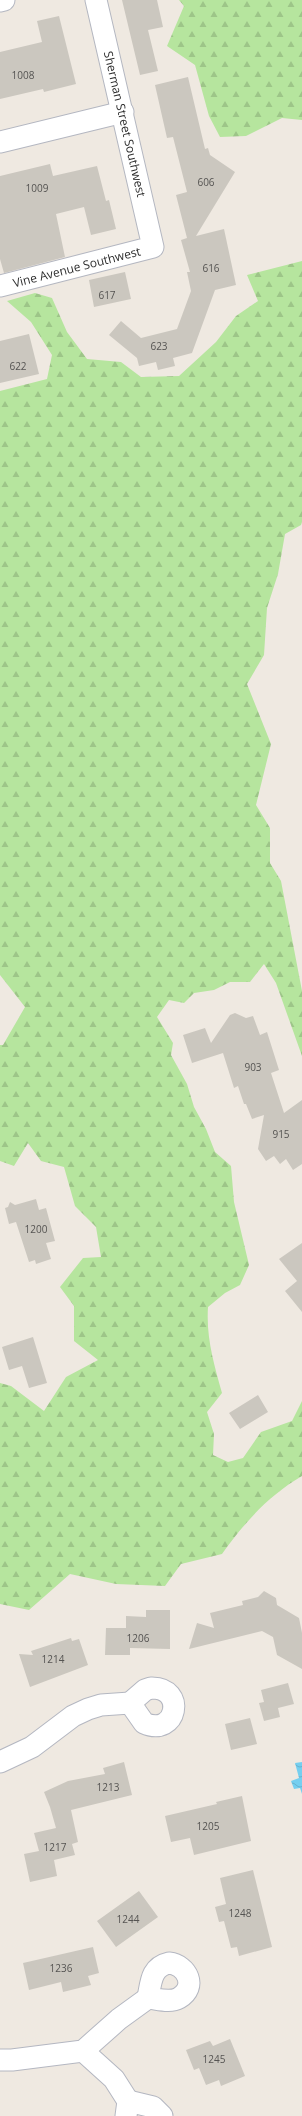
<svg xmlns="http://www.w3.org/2000/svg" width="302" height="2116" font-family="'Open Sans',sans-serif">
	<style>
		.forest { fill: url(#forest-firs) }
		.water { fill: url(#water-waves) }
		.building { fill: #cbc7bf }
		.lines { fill: none; stroke-linecap: round; stroke-linejoin: round }
		.minor-casing { stroke: #b4b7c1; stroke-width: 23 }
		.minor { stroke: #fff; stroke-width: 21 }
		.labels { text-anchor: middle; dominant-baseline: central; stroke-width: 3; stroke-linejoin: round; paint-order: stroke }
		.number-label { font-size: 10px; fill: #555452 }
		.street-label { font-size: 12px; fill: #2e2e2e; stroke: #fff }
	</style>
	<defs>
		<pattern id="forest-firs" width="22" height="20" patternUnits="userSpaceOnUse"><rect width="22" height="20" fill="#b6e59e"/><path d="M5 1l3.5 6h-7zM16 11l3.5 6h-7z" fill="#9dc588"/></pattern>
		<pattern id="water-waves" width="16" height="10" patternUnits="userSpaceOnUse"><rect width="16" height="10" fill="#75cff0"/><path d="M0 5q4-4 8 0t8 0" fill="none" stroke="#66b2ce"/></pattern>
	</defs>
	<rect width="100%" height="100%" fill="#efe9e1"/>
	<path class="forest" d="M 179,0 L 302,0 L 302,120 L 282,118 L 246,136 L 220,137 L 209,116 L 195,65 L 167,46 L 184,6 Z
		M 302,261 L 302,522 L 301,525 L 285,534 L 278,574 L 267,608 L 264,655 L 247,684 L 271,744 L 256,805 L 270,828 L 270,863 L 281,881 L 302,991 L 302,1056 L 276,983 L 264,964 L 250,982 L 230,982 L 214,990 L 194,993 L 184,1003 L 169,1000 L 157,1017 L 173,1043 L 171,1055 L 187,1084 L 194,1107 L 206,1129 L 215,1152 L 231,1166 L 234,1202 L 249,1265 L 240,1285 L 225,1293 L 208,1307 C 206,1338 214,1364 222,1393 L 207,1412 L 214,1434 L 213,1455 L 228,1462 L 243,1458 L 261,1432 L 292,1421 L 302,1401 L 302,1476 C 268,1496 245,1522 222,1554 L 181,1564 L 165,1586 L 116,1584 L 70,1574 L 29,1610 L 0,1604 L 0,1383 L 11,1386 L 44,1411 L 66,1377 L 98,1360 L 74,1341 L 74,1306 L 60,1287 L 83,1258 L 101,1257 L 96,1227 L 75,1206 L 64,1167 L 41,1161 L 28,1143 L 14,1166 L 0,1161 L 0,1045 L 3,1045 L 25,1007 L 0,975 L 0,391 L 47,379 L 52,355 L 31,322 L 7,301 L 35,293 L 52,298 L 67,332 L 87,359 L 121,362 L 141,377 L 179,376 L 216,342 L 236,316 L 258,301 L 247,275 Z"/>
	<path class="water" d="M 302,1762 L 302,1794 L 300,1788 L 294,1789 L 291,1781 L 299,1778 L 295,1763 Z"/>
	<path class="building" d="M 122,0 L 157,0 L 163,27 L 148,30 L 158,71 L 140,75 Z
		M 59,16 L 76,84 L 44,92 L 43,89 L 0,99 L 0,52 L 42,42 L 37,21 Z
		M 188,77 L 205,149 L 208,148 L 210,155 L 235,172 L 196,236 L 224,229 L 236,285 L 215,290 L 192,353 L 173,358 L 175,366 L 158,370 L 156,362 L 139,366 L 137,358 L 109,335 L 121,321 L 141,338 L 177,329 L 191,291 L 187,272 L 190,272 L 181,240 L 187,238 L 176,195 L 187,192 L 173,137 L 167,138 L 155,85 Z
		M 50,164 L 53,176 L 97,166 L 106,201 L 109,200 L 116,229 L 91,235 L 84,207 L 56,214 L 65,257 L 4,273 L 0,259 L 0,176 Z
		M 125,272 L 131,299 L 94,307 L 89,280 Z
		M 29,334 L 39,374 L 0,383 L 0,341 Z
		M 235,1013 L 246,1018 L 253,1016 L 260,1035 L 267,1032 L 279,1070 L 271,1073 L 284,1113 L 302,1100 L 302,1164 L 293,1170 L 286,1159 L 280,1164 L 274,1156 L 266,1161 L 258,1149 L 264,1115 L 252,1119 L 246,1104 L 244,1104 L 238,1086 L 234,1088 L 223,1053 L 192,1063 L 183,1035 L 205,1028 L 211,1043 L 230,1015 Z
		M 36,1199 L 39,1210 L 46,1208 L 55,1241 L 46,1243 L 51,1259 L 36,1264 L 35,1260 L 29,1262 L 16,1222 L 9,1224 L 5,1208 L 8,1207 L 10,1202 L 15,1205 Z
		M 302,1243 L 302,1312 L 285,1291 L 297,1281 L 279,1259 Z
		M 33,1337 L 47,1383 L 29,1388 L 22,1366 L 9,1370 L 2,1347 Z
		M 258,1395 L 268,1412 L 240,1429 L 229,1413 Z
		M 264,1591 L 276,1598 L 277,1605 L 299,1618 L 302,1633 L 302,1669 L 277,1655 L 273,1637 L 262,1631 L 189,1649 L 197,1623 L 214,1628 L 210,1613 L 243,1605 L 242,1601 L 258,1597 Z
		M 146,1610 L 170,1610 L 170,1649 L 130,1648 L 130,1655 L 105,1655 L 106,1628 L 126,1628 L 126,1616 L 146,1617 Z
		M 71,1638 L 72,1641 L 79,1639 L 88,1665 L 30,1687 L 19,1654 L 33,1655 L 31,1651 Z
		M 288,1683 L 294,1704 L 278,1708 L 280,1717 L 264,1721 L 259,1703 L 264,1702 L 261,1690 Z
		M 250,1718 L 257,1744 L 231,1750 L 225,1724 Z
		M 124,1762 L 132,1795 L 71,1810 L 78,1842 L 72,1844 L 75,1855 L 54,1860 L 57,1876 L 30,1882 L 24,1854 L 39,1851 L 34,1833 L 56,1828 L 50,1807 L 44,1792 L 68,1781 L 105,1774 L 103,1768 Z
		M 242,1796 L 251,1841 L 194,1855 L 190,1838 L 171,1842 L 165,1816 L 217,1804 L 216,1802 Z
		M 253,1870 L 272,1947 L 239,1956 L 237,1947 L 231,1948 L 224,1921 L 219,1922 L 215,1907 L 226,1904 L 220,1878 Z
		M 139,1891 L 158,1917 L 116,1947 L 97,1921 Z
		M 93,1947 L 99,1973 L 88,1976 L 91,1985 L 63,1992 L 61,1982 L 29,1990 L 23,1963 Z
		M 230,2039 L 245,2076 L 221,2086 L 219,2080 L 206,2085 L 199,2068 L 194,2070 L 186,2050 L 210,2041 L 213,2046 Z"/>
	<g class="lines">
		<defs>
			<g id="minor">
				<path d="M 0,1 L 4,0"/>
				<path d="M 0,142 L 123,112"/>
				<path id="s1" d="M 0,286 L 153,247 L 96,0"/>
				<path d="M 151,1688 C 187,1687 177,1738 144,1723 L 130,1703 L 145,1690 Z"/>
				<path d="M 0,1762 L 32,1747 L 73,1716 L 88,1709 L 101,1705 L 130,1703"/>
				<path d="M 169,1963 C 187,1965 198,1987 179,1998 C 170,2003 158,1999 148,1998 C 151,1982 151,1967 169,1963 Z"/>
				<path d="M 83,2051 L 114,2079 L 128,2101"/>
				<path d="M 0,2060 L 12,2060 L 83,2051 L 119,2019 L 148,1998"/>
				<path d="M 126,2116 L 128,2101 L 153,2107 L 162,2116"/>
			</g>
		</defs>
		<use href="#minor" class="minor-casing"/>
		<use href="#minor" class="minor"/>
	</g>
	<g class="labels">
		<g class="number-label">
			<text x="23" y="75">1008</text>
			<text x="206" y="182">606</text>
			<text x="37" y="188">1009</text>
			<text x="211" y="268">616</text>
			<text x="107" y="295">617</text>
			<text x="159" y="346">623</text>
			<text x="18" y="366">622</text>
			<text x="253" y="1067">903</text>
			<text x="281" y="1134">915</text>
			<text x="36" y="1229">1200</text>
			<text x="138" y="1638">1206</text>
			<text x="53" y="1659">1214</text>
			<text x="108" y="1787">1213</text>
			<text x="208" y="1826">1205</text>
			<text x="55" y="1847">1217</text>
			<text x="240" y="1913">1248</text>
			<text x="128" y="1919">1244</text>
			<text x="61" y="1968">1236</text>
			<text x="214" y="2059">1245</text>
		</g>
		<g class="street-label">
			<text transform="translate(125 124) rotate(77)">Sherman Street Southwest</text>
			<text stroke="none"><textPath href="#s1" startOffset="79">Vine Avenue Southwest</textPath></text>
		</g>
	</g>
</svg>
